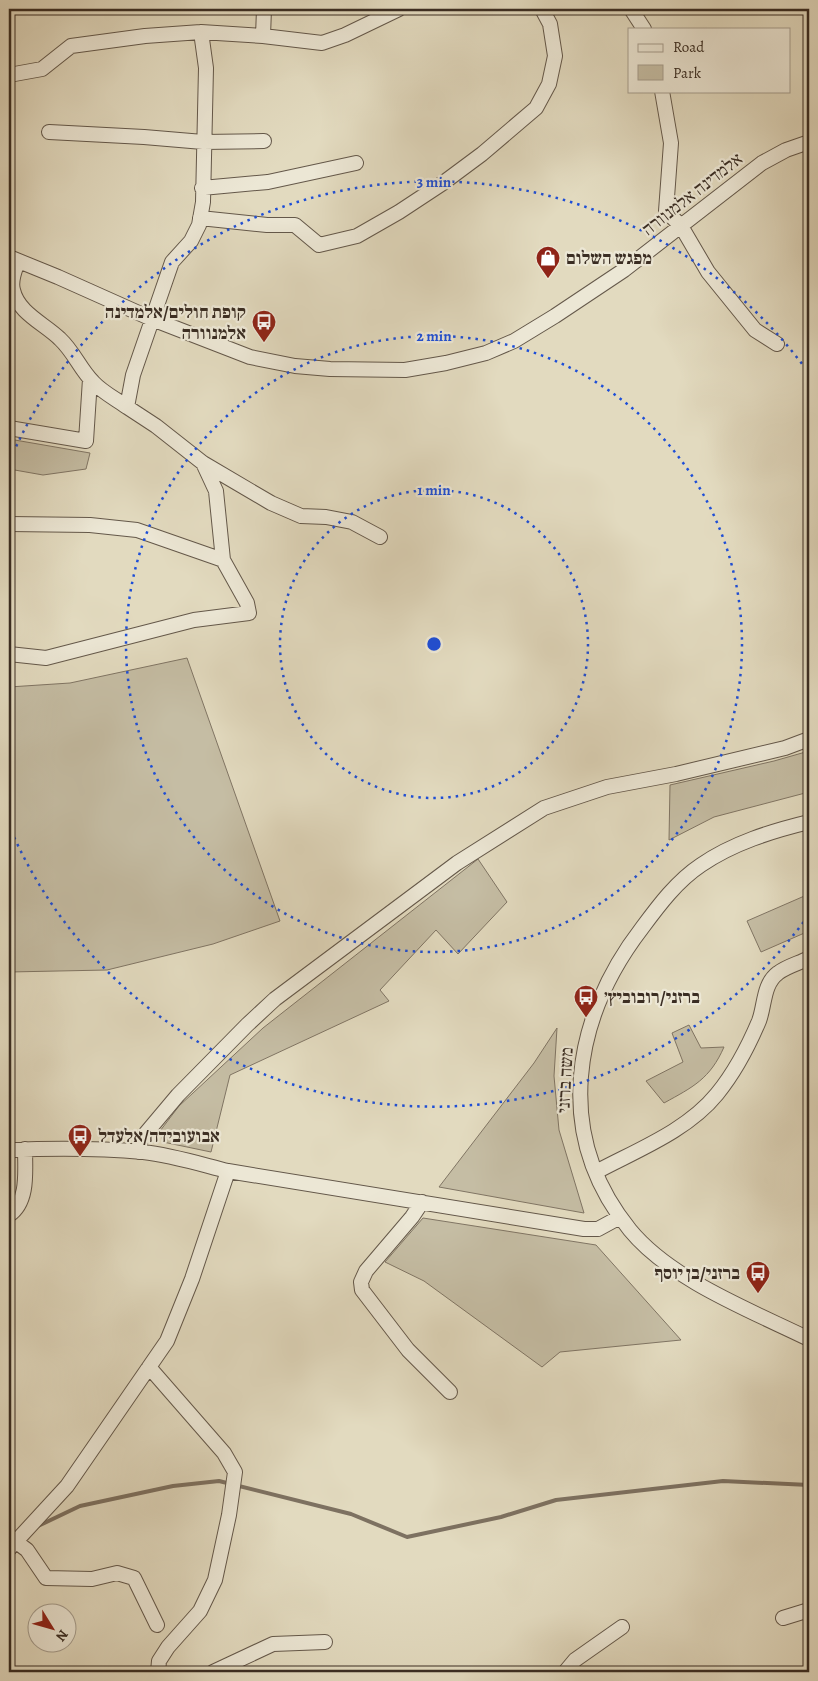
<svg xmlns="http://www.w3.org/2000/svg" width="818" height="1681" font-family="Alegreya,'Frank Ruhl Libre',serif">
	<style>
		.green { fill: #c5bda4; stroke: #807564 }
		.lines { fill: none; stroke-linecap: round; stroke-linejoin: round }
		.stream { stroke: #7d7161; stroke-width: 4 }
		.minor-casing { stroke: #64584a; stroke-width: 16 }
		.minor { stroke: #ece7d5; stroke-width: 14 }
		.ring { fill: none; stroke: #1d4ed8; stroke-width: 2.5; stroke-dasharray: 2.5 5 }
		.labels { text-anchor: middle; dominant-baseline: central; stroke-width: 4.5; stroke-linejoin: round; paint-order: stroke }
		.street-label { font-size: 18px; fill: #3a2d23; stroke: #ece7d5 }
		.poi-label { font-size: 18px; font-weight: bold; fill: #3a2d23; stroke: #ece7d5; text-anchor: start }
		.centre { fill: #1d4ed8; stroke: #ece7d5; stroke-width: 2.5 }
		.ring-label { font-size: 15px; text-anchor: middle; font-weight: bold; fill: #1d4ed8; stroke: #ece7d5; stroke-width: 4.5; stroke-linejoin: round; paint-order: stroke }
	</style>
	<rect width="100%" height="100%" fill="#e2dabf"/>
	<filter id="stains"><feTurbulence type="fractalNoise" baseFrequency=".004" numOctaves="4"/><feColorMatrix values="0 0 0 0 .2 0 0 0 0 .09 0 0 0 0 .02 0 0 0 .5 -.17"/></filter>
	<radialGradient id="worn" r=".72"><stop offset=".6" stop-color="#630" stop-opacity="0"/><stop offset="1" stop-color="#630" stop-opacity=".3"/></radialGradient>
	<path class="green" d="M 9,439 L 90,453 L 86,469 L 43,475 L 9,469 Z
		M 187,658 L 280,921 L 213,944 L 107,970 L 9,972 L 9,687 L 70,683 Z
		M 809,751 L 809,792 L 714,817 L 669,840 L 670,785 L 774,761 Z
		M 478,859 L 507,902 L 458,954 L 436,930 L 380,990 L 389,1001 L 230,1075 L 211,1152 L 163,1142 L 160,1131 L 179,1106 L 263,1028 Z
		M 809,894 L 809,931 L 761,952 L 747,921 Z
		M 689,1025 L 701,1048 L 724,1047 C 710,1079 693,1087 664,1103 L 646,1081 L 683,1062 L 672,1033 Z
		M 557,1028 L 554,1076 L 559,1130 L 584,1213 L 439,1187 L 534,1063 Z
		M 423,1218 L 596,1245 L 681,1340 L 560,1352 L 542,1367 L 424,1281 L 385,1262 Z"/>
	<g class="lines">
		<path class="stream" d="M 38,1526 L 80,1506 L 173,1486 L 219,1481 L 351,1514 L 407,1537 L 501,1517 L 556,1500 L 723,1481 L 809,1485"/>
		<defs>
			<path id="minor" d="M 631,9 L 644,29
				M 201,32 L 206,68 L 203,202 L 199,225 L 191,241 L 172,262 L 133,375 L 127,407 L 156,426 L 203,463 L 216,491 L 223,560
				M 263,36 L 264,9
				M 9,75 L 42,69 L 71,46 L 145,36 L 201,32 L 263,36 L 322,43 L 345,35 L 399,9
				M 662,91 L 671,143 L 666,211 L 681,226 L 708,272 L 755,330 L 777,344
				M 49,132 L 144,137 L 203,142 L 264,141
				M 202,188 L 268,182 L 356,163
				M 200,218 L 267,225 L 295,225 L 319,245 L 357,236 L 399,212 L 443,183 L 482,154 L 536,108 L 549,84 L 555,56 L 550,24 L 542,9
				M 9,257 L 58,277 L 152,319 L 250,357 L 295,366 L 330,369 L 405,370 L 446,363 L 486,353 L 514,341 L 555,316 L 624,270 L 762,163 L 786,150 L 809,142
				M 18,261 C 15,271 10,280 13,290 C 18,313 45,324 60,339 C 74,352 80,369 93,382 C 102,392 116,399 127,407
				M 9,428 L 86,441 L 90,379
				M 203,463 L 271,503 L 301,516 L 326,517 L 352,522 L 380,537
				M 9,524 L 90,525 L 137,530 L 223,560 L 247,603 L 249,613 L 194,620 L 46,658 L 9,654
				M 809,822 C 772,831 733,843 701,865 C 677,881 659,905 642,928 C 572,1019 553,1135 630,1230 C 671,1280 752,1311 809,1339
				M 9,1150 C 53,1148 98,1148 143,1152 C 171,1155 200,1164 228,1171 L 584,1229 L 598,1229 L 620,1217
				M 138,1152 L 141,1139 L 178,1095 L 247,1025 L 275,999 L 457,863 L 544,808 L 607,787 L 676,774 L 785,748 L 809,739
				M 596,1172 C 637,1150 687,1131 717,1094 C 735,1072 748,1047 759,1021 C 765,1005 763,984 778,973 C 787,966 800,963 809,958
				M 422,1202 L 412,1217 L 366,1271 L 361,1282 L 362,1290 L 408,1350 L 450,1392
				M 9,1215 C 29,1202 25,1170 25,1149
				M 149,1367 L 224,1453 L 235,1472 L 229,1515 L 215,1580 L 200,1611 L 168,1647 L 159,1661 L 158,1672
				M 15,1541 L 27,1550 L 46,1578 L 92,1579 L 117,1573 L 134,1578 L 157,1625
				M 9,1549 L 67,1486 L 167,1341 L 192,1279 L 228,1171
				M 783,1618 L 809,1610
				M 213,1672 L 273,1644 L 325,1642
				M 565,1672 L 575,1660 L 622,1627"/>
		</defs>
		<use href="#minor" class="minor-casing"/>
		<use href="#minor" class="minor"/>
	</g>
	<g class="ring">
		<circle cx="434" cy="644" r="154"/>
		<circle cx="434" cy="644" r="308"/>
		<path d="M808 916A462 462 0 0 1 10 828M10 460A462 462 0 0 1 808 372"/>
	</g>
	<defs>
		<symbol id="shop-pin" viewBox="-11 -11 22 30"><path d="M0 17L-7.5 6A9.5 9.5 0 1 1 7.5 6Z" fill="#8f2418" stroke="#ece7d5"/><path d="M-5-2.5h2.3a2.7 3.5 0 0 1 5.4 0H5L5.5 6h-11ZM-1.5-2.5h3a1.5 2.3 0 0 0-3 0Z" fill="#fff"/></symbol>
		<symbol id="bus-pin" viewBox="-11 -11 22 30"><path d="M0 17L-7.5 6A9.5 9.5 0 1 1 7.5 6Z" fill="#8f2418" stroke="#ece7d5"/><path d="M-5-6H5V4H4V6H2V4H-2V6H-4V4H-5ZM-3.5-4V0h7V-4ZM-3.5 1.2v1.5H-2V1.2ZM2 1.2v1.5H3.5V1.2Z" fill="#fff"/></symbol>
	</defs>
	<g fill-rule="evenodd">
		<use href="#shop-pin" x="534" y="244" width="28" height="38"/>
		<use href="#bus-pin" x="250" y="308" width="28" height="38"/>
		<use href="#bus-pin" x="572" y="983" width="28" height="38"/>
		<use href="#bus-pin" x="66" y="1122" width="28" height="38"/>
		<use href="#bus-pin" x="744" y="1259" width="28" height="38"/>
	</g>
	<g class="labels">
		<g class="street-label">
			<text transform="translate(692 194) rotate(-38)">אלמדינה אלמנוורה</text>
			<text transform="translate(565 1080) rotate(-87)">משה ברזני</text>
		</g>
		<g class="poi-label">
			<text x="566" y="258">מפגש השלום</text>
			<text x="246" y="312" text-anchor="end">קופת חולים/אלמדינה<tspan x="246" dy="21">אלמנוורה</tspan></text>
			<text x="604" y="997">ברזני/רובוביץ׳</text>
			<text x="98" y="1136">אבועובידה/אלעדל</text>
			<text x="740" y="1273" text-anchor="end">ברזני/בן יוסף</text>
		</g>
	</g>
	<circle cx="434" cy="644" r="8" class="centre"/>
	<g class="ring-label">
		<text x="434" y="187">3 min</text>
		<text x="434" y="341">2 min</text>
		<text x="434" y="495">1 min</text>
	</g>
	<rect width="818" height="1681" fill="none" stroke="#e2dabf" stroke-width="30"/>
	<rect x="10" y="10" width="798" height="1661" fill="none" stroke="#3a2d23" stroke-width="2.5"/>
	<rect x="15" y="15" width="788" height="1651" fill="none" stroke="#3a2d23"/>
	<rect x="628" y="28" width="162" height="65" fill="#ece7d5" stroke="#a59d8e"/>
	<rect x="638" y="44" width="25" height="8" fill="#ece7d5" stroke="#a59d8e"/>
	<text x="673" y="52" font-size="15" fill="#3a2d23">Road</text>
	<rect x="638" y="65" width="25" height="15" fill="#c5bda4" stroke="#a59d8e"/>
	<text x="673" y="78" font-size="15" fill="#3a2d23">Park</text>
	<g transform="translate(52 1628) rotate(127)"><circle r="24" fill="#ece7d5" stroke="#a59d8e"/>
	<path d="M0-4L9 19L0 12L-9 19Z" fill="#8f2418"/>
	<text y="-8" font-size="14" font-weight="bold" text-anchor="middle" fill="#3a2d23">N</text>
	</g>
	<rect width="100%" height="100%" filter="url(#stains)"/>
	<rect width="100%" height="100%" fill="url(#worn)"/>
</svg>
